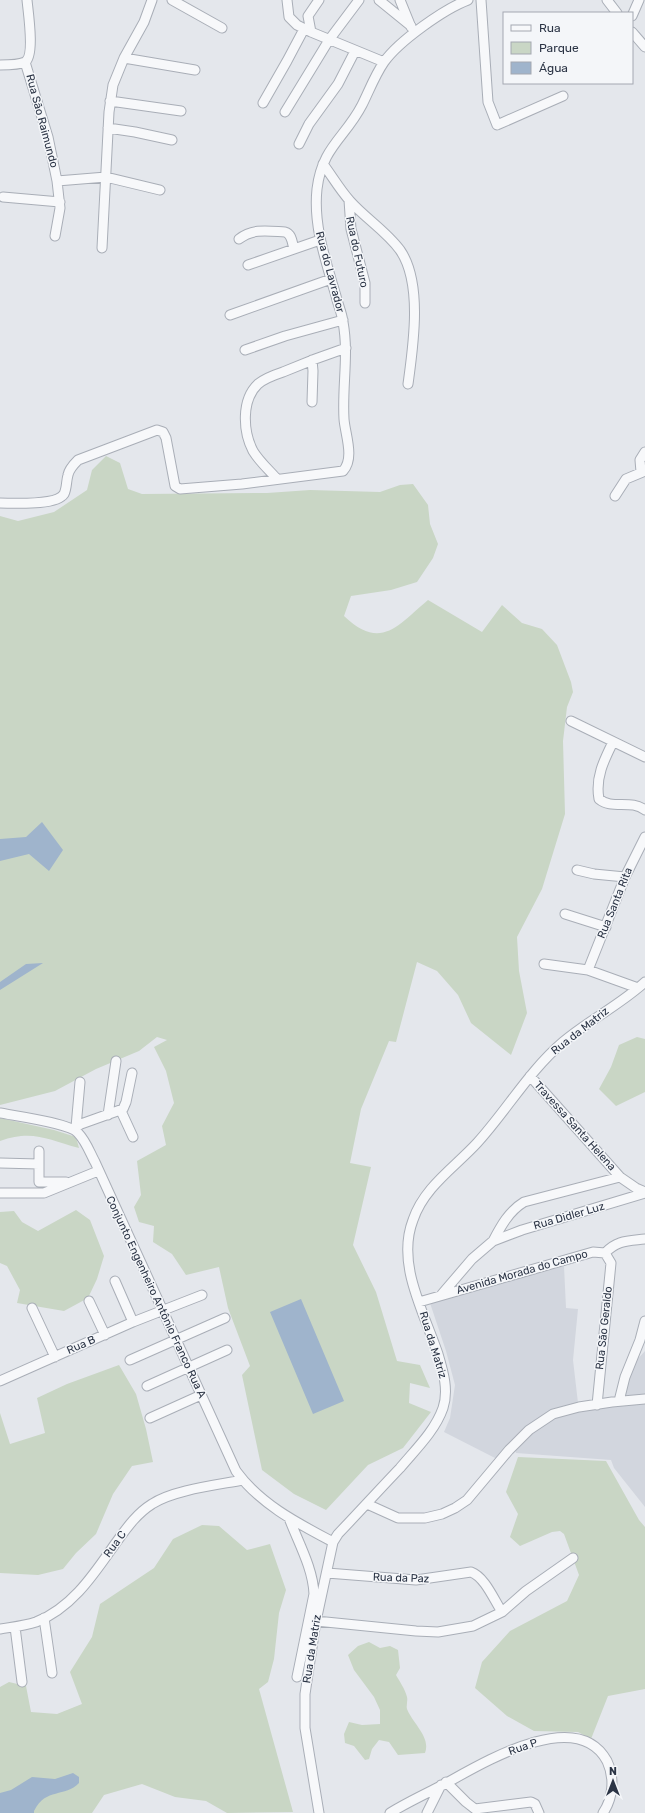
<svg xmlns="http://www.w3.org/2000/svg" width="645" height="1813" font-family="Rubik,sans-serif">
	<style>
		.built { fill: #d2d6de }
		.green { fill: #c9d6c5 }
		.water { fill: #9fb4cc }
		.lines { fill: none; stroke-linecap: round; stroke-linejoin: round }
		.minor-casing { stroke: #a9aeb7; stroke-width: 11 }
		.minor { stroke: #f7f8fa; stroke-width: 9 }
		.labels { text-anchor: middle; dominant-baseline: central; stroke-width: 3; stroke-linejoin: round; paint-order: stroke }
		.street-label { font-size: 11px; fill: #2b3445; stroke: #f4f6f9 }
	</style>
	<rect width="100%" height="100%" fill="#e4e7ec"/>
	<path class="built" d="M 564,1266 L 566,1308 L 578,1309 L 573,1360 L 578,1403 L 588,1403 L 622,1397 L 633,1364 L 645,1351 L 645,1507 L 614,1468 L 611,1460 L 516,1453 L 513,1444 L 510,1443 L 505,1447 L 497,1459 L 444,1432 L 450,1418 L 455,1385 L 446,1351 L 430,1303 Z"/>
	<path class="green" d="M 106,456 L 120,463 L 128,489 L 142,494 L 267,493 L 310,490 L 380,492 L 400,485 L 413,484 L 428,505 L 430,524 L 438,544 L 433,558 L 417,582 L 391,590 L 351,596 L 344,616 C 381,651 397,626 428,600 L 482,632 L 502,605 L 522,623 L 542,629 L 557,645 L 571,682 L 573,692 L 567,707 L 563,741 L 565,814 L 542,889 L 517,937 L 519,971 L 527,1013 L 511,1055 L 471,1023 L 458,995 L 437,971 L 417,962 L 396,1042 L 389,1041 L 361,1109 L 350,1163 L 371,1167 L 353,1245 L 376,1292 L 397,1361 L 420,1365 L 430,1388 L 410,1383 L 409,1403 L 431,1412 L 403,1448 L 368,1465 L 326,1510 L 294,1494 L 262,1470 L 242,1375 L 250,1366 L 228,1308 L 219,1267 L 186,1275 L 172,1254 L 153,1242 L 154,1226 L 139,1222 L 134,1207 L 141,1195 L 137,1161 L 166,1145 L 162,1126 L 174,1103 L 166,1071 L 154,1047 L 167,1040 L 157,1037 L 139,1051 L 96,1069 L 55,1091 L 0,1105 L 0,516 L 18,521 L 54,512 L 87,490 L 92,470 Z
		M 637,1037 L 645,1039 L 645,1092 L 616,1106 L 599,1089 L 611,1067 L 619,1045 Z
		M 0,1118 L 54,1130 L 76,1137 L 79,1148 C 48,1140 33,1129 0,1141 Z
		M 76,1210 L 90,1220 L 104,1256 L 97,1279 L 88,1298 L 64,1311 L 17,1303 L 20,1290 L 7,1266 L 0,1263 L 0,1212 L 14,1211 L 22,1222 L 38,1231 Z
		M 119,1365 L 136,1394 L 146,1429 L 153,1462 L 132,1466 L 113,1494 L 96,1534 L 76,1553 L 63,1569 L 38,1575 L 0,1573 L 0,1413 L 10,1444 L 45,1433 L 37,1398 L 67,1384 Z
		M 518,1457 L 606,1461 L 639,1520 L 645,1527 L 645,1689 L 608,1696 L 591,1739 L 578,1732 L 534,1731 L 507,1716 L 475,1688 L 482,1662 L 510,1631 L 567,1601 L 579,1575 L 564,1534 L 560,1531 L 552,1532 L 520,1546 L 510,1537 L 518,1514 L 506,1492 Z
		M 202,1525 L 219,1526 L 247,1550 L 270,1544 L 286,1590 L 279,1613 L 274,1659 L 268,1682 L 259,1689 L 293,1812 L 227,1813 L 206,1801 L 175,1797 L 142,1784 L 104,1795 L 92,1813 L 0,1813 L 0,1687 L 9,1682 L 26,1686 L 31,1712 L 57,1714 L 82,1704 L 70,1672 L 92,1637 L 100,1604 L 154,1568 L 173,1539 Z
		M 369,1642 L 380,1648 L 390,1646 L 398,1650 L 400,1668 L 396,1675 C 400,1682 405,1689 407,1697 C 408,1701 406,1705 407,1709 C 413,1724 431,1737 425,1753 L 398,1755 L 389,1742 L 379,1740 L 372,1749 L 369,1759 L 365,1760 L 354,1746 L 345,1743 L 344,1734 L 349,1722 L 362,1725 L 380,1724 L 380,1710 L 374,1697 L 354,1670 L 348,1655 L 358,1646 Z"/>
	<path class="water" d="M 42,822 L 63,850 L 49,871 L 29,854 L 0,861 L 0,839 L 26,837 Z
		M 43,963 L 0,990 L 0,982 L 26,964 Z
		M 301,1299 L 344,1401 L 313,1414 L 270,1312 Z
		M 73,1773 L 79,1777 L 79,1783 C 65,1798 46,1787 34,1811 L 34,1813 L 0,1813 L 0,1793 L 11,1790 L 32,1777 L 55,1779 Z"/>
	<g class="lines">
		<defs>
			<path id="minor" d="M 172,0 L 222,28
				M 287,0 L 289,17 L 297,25 L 311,32 L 384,62
				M 379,0 L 411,26
				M 400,0 L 411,27
				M 481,0 L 488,102 L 497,125 L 563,96
				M 607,0 L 617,13
				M 632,16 L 639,0
				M 311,32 L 308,16 L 319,0
				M 632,32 L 645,47
				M 124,58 L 195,70
				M 25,62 L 48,137 L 57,181 L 60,208 L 55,236
				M 0,65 C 7,65 19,65 25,62 C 35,56 28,11 27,0
				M 110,101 L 181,111
				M 263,103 L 287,61 L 304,29
				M 285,112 L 329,40 L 359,0
				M 108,128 L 135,132 L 172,140
				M 299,144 L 309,124 L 338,84 L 355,51
				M 323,164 C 332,176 340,190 350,201 C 365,218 386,231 400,250 C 423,283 413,347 408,384
				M 57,181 L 106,177 L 160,190
				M 3,197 L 60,202
				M 349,200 L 351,229 L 365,283 L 365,303
				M 239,239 C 253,228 268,231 285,232 C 292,234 292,242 294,249
				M 102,248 L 109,112 L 113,85 L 124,58 L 144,22 L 152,0
				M 248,265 L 320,240
				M 230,315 L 331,279
				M 245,350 L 285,336 L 343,320
				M 312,360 L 313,371 L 312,402
				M 641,472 L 640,460 L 645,452
				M 277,479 C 269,470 259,461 253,451 C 243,432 241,400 258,384 C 265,378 274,375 283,372 C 304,363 325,355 346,348
				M 615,496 L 626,479 L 645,471
				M 0,503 C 14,503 56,506 64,494 C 67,488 66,482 68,475 C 69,469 74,464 78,460 L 157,430 L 163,432 L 166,438 L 175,486 L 180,489 L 242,484 L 343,471 C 355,458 345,434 344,419 C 342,386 349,355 343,322 C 342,313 338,305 336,296 C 326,261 313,226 317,189 C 322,147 345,138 362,105 C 369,91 375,75 384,62 C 399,41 444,9 468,0
				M 571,721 L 645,757
				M 613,742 C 604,760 595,778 599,799 C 612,810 631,799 645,810
				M 577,870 L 594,874 L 625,877
				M 565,914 L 606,927
				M 544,964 L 588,970 L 638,988
				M 588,970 L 625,877 L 645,837
				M 530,1076 L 620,1177 L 636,1188 L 645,1192
				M 121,1111 L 133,1137
				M 0,1113 C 15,1116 69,1123 78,1133 C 86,1141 90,1153 95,1162 L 236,1471 C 260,1504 297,1523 333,1542
				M 108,1115 L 116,1061
				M 76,1127 L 80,1082
				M 73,1129 L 81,1124 L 123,1109 L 126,1102 L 132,1073
				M 39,1151 L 39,1182 L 66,1182
				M 0,1163 L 39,1164
				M 0,1193 L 44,1193 L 98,1171
				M 493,1241 C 501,1226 509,1211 524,1202 L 620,1177
				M 605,1253 C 617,1240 628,1241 645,1239
				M 115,1281 L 133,1322
				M 442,1294 L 472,1259 L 493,1241 L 522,1230 L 645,1193
				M 89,1301 L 105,1335
				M 419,1302 L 593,1252 L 605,1253
				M 32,1308 L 55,1357
				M 130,1360 L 225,1318
				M 0,1381 L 133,1322 L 202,1295
				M 147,1386 L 227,1350
				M 619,1401 L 625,1377 L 640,1340 L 645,1321
				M 597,1405 L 611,1263 L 605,1253
				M 150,1418 L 201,1395
				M 367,1504 L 398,1518 L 425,1518 L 442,1514 L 455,1508 L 467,1500 L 509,1450 L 529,1430 L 553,1414 L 579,1407 L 612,1402 L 645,1399
				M 289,1518 C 298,1542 313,1568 314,1594 L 297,1677
				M 327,1573 L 416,1580 L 471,1572 C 485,1577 494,1600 502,1612
				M 44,1618 L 52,1673
				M 316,1621 L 416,1631 L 438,1632 L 473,1626 L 502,1612 L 526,1591 L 573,1558
				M 15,1627 L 22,1682
				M 0,1629 C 12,1627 24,1626 36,1622 C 72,1608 94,1574 115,1544 C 126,1529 136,1514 152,1504 C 173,1490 217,1485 243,1480
				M 446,1782 L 466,1802 L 475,1809 L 531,1802 L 535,1804 L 539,1813
				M 319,1813 L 305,1728 L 305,1694 L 316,1621 L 333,1542 L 338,1534 C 359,1512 379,1490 400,1468 C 415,1450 435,1431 443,1408 C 449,1390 443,1371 438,1354 C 424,1312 396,1264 413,1220 C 424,1187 455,1167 477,1143 C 507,1110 529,1071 563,1042 C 589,1020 620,1005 645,982
				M 390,1813 C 406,1803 423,1795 441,1786 C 478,1766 576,1704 607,1761 C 615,1778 613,1798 603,1813
				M 427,1813 L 441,1785"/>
		</defs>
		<use href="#minor" class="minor-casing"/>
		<use href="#minor" class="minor"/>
	</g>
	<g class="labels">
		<g class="street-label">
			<text transform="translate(42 121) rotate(75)">Rua São Raimundo</text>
			<text transform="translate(357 252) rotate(78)">Rua do Futuro</text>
			<text transform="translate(330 272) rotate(75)">Rua do Lavrador</text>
			<text transform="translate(615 903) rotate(-68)">Rua Santa Rita</text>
			<text transform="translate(580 1031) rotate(-38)">Rua da Matriz</text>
			<text transform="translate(575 1126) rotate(48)">Travessa Santa Helena</text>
			<text transform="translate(569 1216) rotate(-16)">Rua Didler Luz</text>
			<text transform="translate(522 1272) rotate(-16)">Avenida Morada do Campo</text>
			<text transform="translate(156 1297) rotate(65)">Conjunto Engenheiro Antônio Franco Rua A</text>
			<text transform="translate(604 1328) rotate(-84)">Rua São Geraldo</text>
			<text transform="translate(81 1345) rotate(-24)">Rua B</text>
			<text transform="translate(433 1345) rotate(73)">Rua da Matriz</text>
			<text transform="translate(115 1544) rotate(-54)">Rua C</text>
			<text transform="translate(401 1578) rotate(2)">Rua da Paz</text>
			<text transform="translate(312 1649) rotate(-81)">Rua da Matriz</text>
			<text transform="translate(523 1747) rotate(-19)">Rua P</text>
		</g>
	</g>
	<rect x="503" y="12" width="130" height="72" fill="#f4f6f9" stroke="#a4a8b1"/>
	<rect x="511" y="25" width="20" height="6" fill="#f7f8fa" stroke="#a4a8b1"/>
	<text x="539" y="32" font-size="12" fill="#2b3445">Rua</text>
	<rect x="511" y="42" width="20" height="12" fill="#c9d6c5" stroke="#a4a8b1"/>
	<text x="539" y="52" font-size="12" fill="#2b3445">Parque</text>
	<rect x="511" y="62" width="20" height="12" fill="#9fb4cc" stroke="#a4a8b1"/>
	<text x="539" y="72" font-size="12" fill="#2b3445">Água</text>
	<g transform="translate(613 1781)" stroke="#f4f6f9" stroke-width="3" paint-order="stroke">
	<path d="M0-3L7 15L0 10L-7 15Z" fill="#2b3445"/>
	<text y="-6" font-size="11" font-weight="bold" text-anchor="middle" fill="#2b3445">N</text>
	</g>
</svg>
